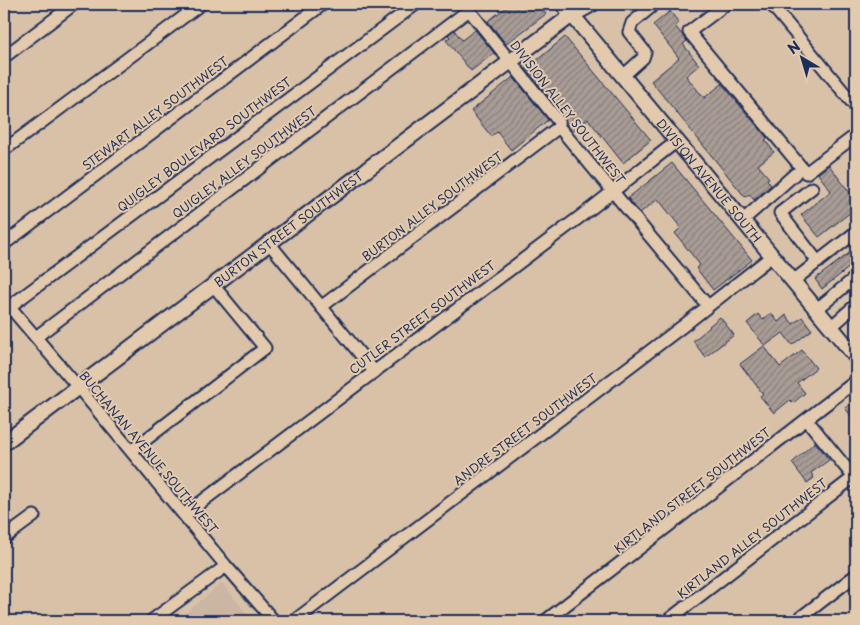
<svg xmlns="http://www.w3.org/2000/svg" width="860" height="625" font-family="'Playpen Sans',sans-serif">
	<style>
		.built { fill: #cab6a2 }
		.building { fill: url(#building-hatch); stroke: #1b2f5e }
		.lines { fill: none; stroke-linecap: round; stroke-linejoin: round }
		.minor-casing { stroke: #1b2f5e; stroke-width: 15 }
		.major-casing { stroke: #1b2f5e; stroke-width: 18 }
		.minor { stroke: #e4caac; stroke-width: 11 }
		.major { stroke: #e4caac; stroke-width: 14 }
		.labels { text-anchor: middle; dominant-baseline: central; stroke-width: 4; stroke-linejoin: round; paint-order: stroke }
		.street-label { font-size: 12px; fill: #1b2f5e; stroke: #e4caac }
	</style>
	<defs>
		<pattern id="building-hatch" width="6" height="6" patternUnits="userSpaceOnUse" patternTransform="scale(1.25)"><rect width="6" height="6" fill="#a99c95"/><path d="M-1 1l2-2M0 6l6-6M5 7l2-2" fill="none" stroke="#89807d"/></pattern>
	</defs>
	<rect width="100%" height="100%" fill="#d8c1a7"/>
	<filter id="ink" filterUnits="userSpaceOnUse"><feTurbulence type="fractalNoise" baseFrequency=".02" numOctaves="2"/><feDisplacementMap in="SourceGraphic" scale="10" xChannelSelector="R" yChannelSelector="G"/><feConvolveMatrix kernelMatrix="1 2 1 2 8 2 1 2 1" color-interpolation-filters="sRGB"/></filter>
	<g filter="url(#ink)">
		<path class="built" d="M 222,583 L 253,621 L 176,621 Z"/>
		<path class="building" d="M 511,4 L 538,4 L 546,14 L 506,44 L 488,21 Z
			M 670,11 L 679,23 L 675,26 L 687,41 L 683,44 L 699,65 L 686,76 L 704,98 L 722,84 L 767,138 L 765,140 L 774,152 L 758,165 L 769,178 L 767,180 L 771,185 L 754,200 L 749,194 L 745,197 L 651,81 L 679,58 L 653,25 Z
			M 454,30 L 462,40 L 475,30 L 494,53 L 471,71 L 446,40 L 450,37 L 448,35 Z
			M 565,37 L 651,140 L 623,163 L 588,119 L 572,131 L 566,124 L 565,117 L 526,69 Z
			M 513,77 L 548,120 L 511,150 L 497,132 L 491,136 L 471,111 Z
			M 672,163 L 752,260 L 713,290 L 696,268 L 700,265 L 675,233 L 681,228 L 658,199 L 640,213 L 628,198 Z
			M 829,165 L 856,201 L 856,208 L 819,237 L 801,215 L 831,191 L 818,174 Z
			M 856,248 L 856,262 L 822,289 L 815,279 Z
			M 771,313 L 778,322 L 786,315 L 793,324 L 802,317 L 812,330 L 792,345 L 783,333 L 765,346 L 747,323 L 758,314 L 763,320 Z
			M 720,317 L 734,335 L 705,357 L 693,341 L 710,327 L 709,326 Z
			M 764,346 L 780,367 L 802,350 L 816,368 L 797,383 L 805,393 L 793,403 L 790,400 L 774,413 L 760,396 L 763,394 L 740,364 Z
			M 856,398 L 856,422 L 845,408 Z
			M 815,442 L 829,460 L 811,473 L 814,478 L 807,483 L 792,463 Z"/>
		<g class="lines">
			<defs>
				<path id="minor" d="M 726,4 L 689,32 L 806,173 L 856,135
					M 771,4 L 856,107
					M 465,5 L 559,122 L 559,127 L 708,306
					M 4,57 L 74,4
					M 623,76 L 643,58 L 645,52 L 629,32 L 632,23 L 651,7 L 651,4
					M 4,150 L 201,4
					M 812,188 L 780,213 L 818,262
					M 742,221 L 795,174
					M 269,243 L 374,371
					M 4,244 L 323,4
					M 793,281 L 856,232
					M 4,300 L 78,387 L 226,566 L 274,621
					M 9,307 L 416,4
					M 321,307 L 559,127
					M 817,309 L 856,277
					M 832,326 L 856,305
					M 36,337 L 469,10
					M 807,420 L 856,480
					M 131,451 L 265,348 L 213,285
					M 184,515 L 593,207 L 677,141
					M 4,538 L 34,516
					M 151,621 L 226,566
					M 294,621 L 683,326 L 772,256
					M 545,621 L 856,381
					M 667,621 L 854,477
					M 796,621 L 856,575"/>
				<g id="major">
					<path id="s1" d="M 563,4 L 856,357"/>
					<path id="s2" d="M 4,443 L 572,15 L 592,4"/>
				</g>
			</defs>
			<use href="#minor" class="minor-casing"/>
			<use href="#major" class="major-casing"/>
			<use href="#minor" class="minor"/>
			<use href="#major" class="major"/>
		</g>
	</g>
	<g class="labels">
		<g class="street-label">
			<text transform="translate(568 112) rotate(52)">DIVISION ALLEY SOUTHWEST</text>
			<text transform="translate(155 113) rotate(-37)">STEWART ALLEY SOUTHWEST</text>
			<text transform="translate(204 144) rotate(-37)">QUIGLEY BOULEVARD SOUTHWEST</text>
			<text transform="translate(244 162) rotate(-37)">QUIGLEY ALLEY SOUTHWEST</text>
			<text stroke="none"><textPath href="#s1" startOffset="229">DIVISION AVENUE SOUTH</textPath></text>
			<text transform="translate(432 206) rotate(-37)">BURTON ALLEY SOUTHWEST</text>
			<text stroke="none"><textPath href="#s2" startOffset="356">BURTON STREET SOUTHWEST</textPath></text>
			<text transform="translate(422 317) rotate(-37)">CUTLER STREET SOUTHWEST</text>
			<text transform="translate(525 429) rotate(-37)">ANDRE STREET SOUTHWEST</text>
			<text transform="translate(149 452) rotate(50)">BUCHANAN AVENUE SOUTHWEST</text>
			<text transform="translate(692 490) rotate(-38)">KIRTLAND STREET SOUTHWEST</text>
			<text transform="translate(752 538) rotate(-38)">KIRTLAND ALLEY SOUTHWEST</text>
		</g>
	</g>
	<rect width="860" height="625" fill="none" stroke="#e4caac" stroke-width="20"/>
	<rect x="10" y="10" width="840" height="605" fill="none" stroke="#1b2f5e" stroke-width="2" filter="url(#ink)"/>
	<g transform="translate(802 58) rotate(322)" stroke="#e4caac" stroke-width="4" paint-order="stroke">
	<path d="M0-4L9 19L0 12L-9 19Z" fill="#1b2f5e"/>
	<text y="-8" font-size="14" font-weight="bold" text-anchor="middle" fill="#1b2f5e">N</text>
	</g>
</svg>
